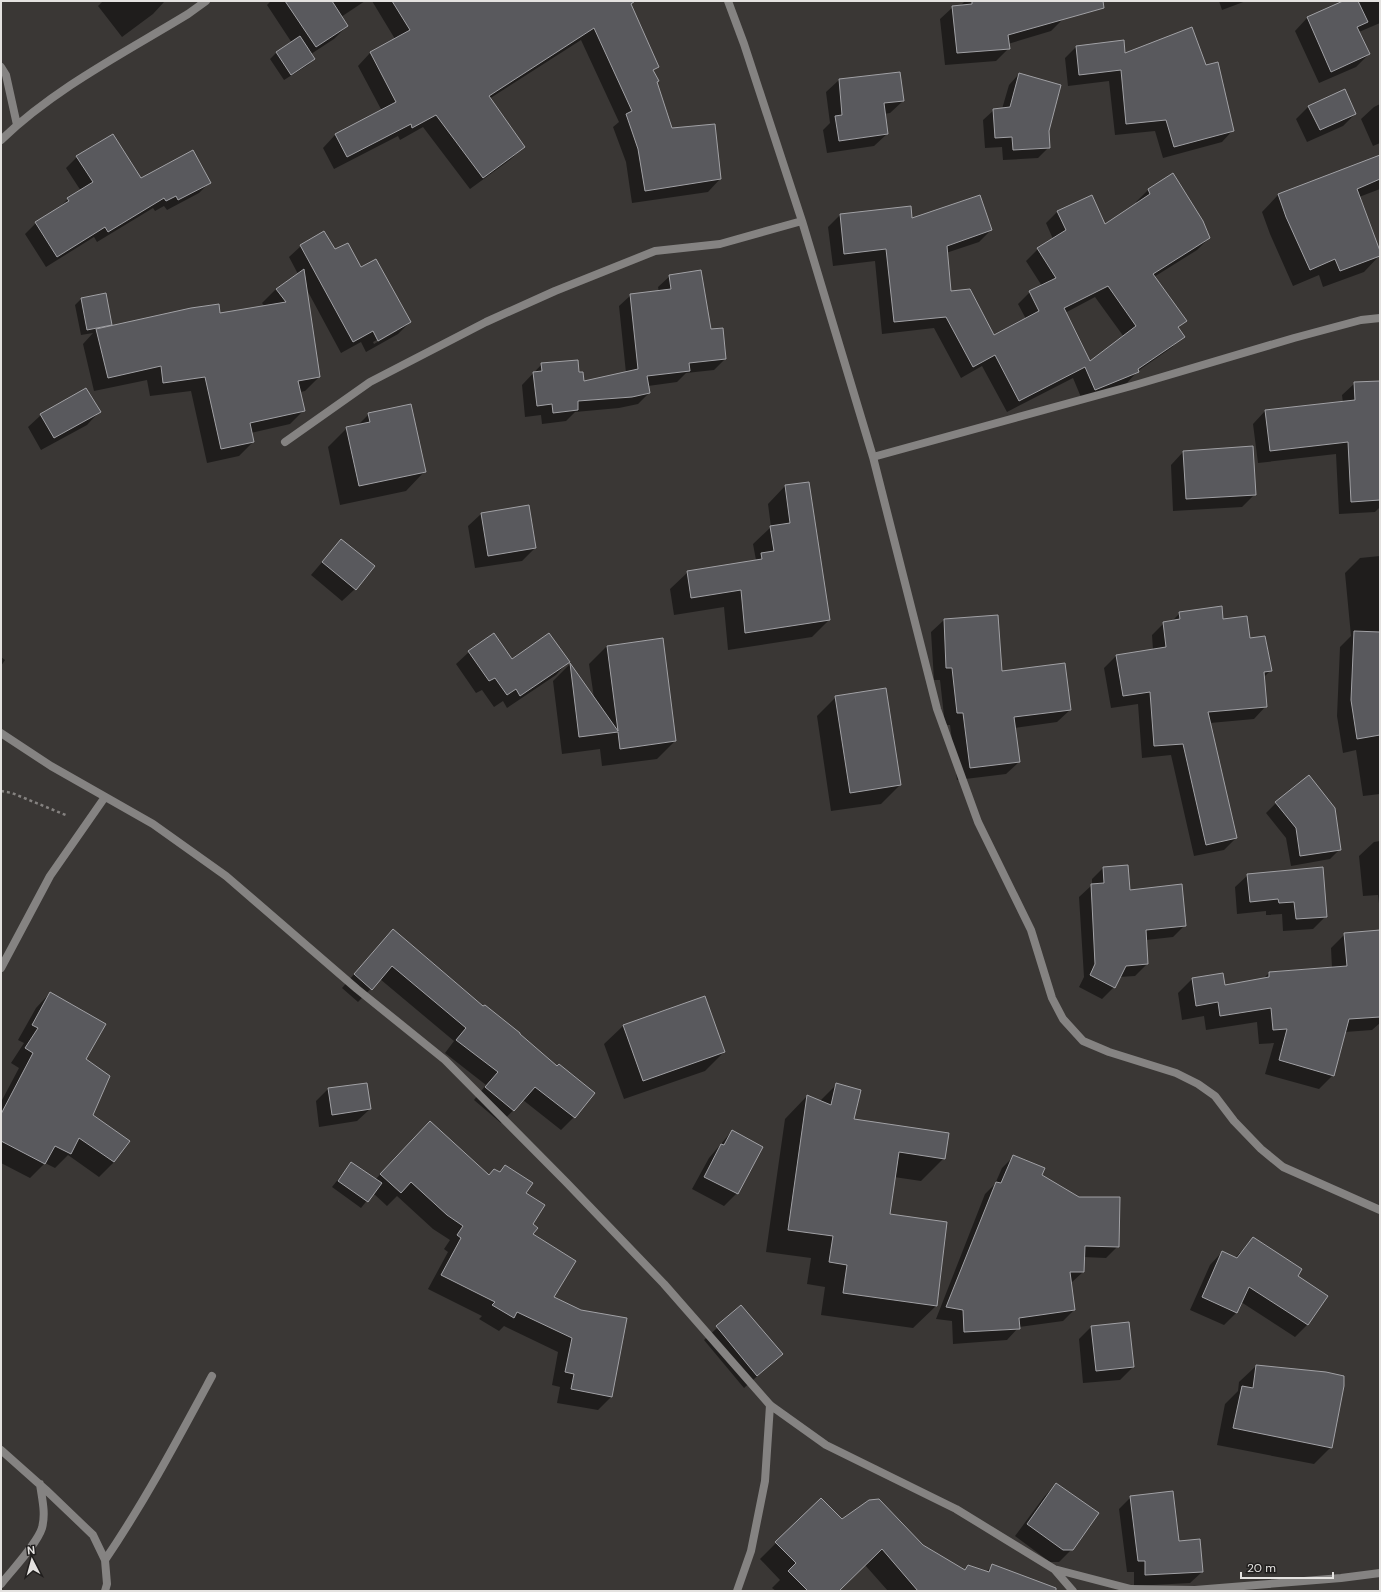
<svg xmlns="http://www.w3.org/2000/svg" width="1381" height="1592" font-family="'DM Sans',sans-serif">
	<style>
		.shadow { fill: #0007; fill-rule: evenodd }
		.building { fill: #59595d; stroke: #a1a1a5; fill-rule: evenodd }
		.lines { fill: none; stroke-linecap: round; stroke-linejoin: round }
		.path { stroke: #858280; stroke-width: 2.5; stroke-dasharray: 3 3; stroke-linecap: butt }
		.minor { stroke: #858382; stroke-width: 8 }
	</style>
	<rect width="100%" height="100%" fill="#3a3735"/>
	<path class="shadow" d="M 103,1 L 163,1 L 164,2 L 153,14 L 122,37 L 98,6 Z
		M 271,1 L 365,1 L 341,17 L 347,26 L 334,39 L 311,54 L 314,59 L 308,65 L 284,80 L 270,59 L 276,53 L 292,43 L 267,5 Z
		M 372,1 L 628,1 L 658,66 L 653,71 L 672,129 L 720,179 L 708,192 L 632,203 L 626,162 L 613,127 L 619,122 L 581,40 L 489,99 L 524,146 L 511,159 L 470,189 L 423,127 L 400,140 L 398,136 L 334,169 L 323,148 L 335,135 L 382,111 L 358,66 L 370,53 L 395,39 Z
		M 965,1 L 1058,1 L 1063,19 L 1051,31 L 1008,44 L 1009,48 L 996,61 L 945,65 L 940,19 L 953,7 L 960,6 Z
		M 1219,1 L 1246,1 L 1222,10 Z
		M 1346,1 L 1380,1 L 1380,23 L 1359,32 L 1369,54 L 1356,67 L 1319,83 L 1295,31 L 1307,18 Z
		M 1076,47 L 1206,66 L 1233,130 L 1222,142 L 1163,158 L 1155,131 L 1115,135 L 1109,81 L 1068,86 L 1065,58 Z
		M 1019,74 L 1048,131 L 1049,147 L 1038,158 L 1003,160 L 1002,147 L 985,148 L 983,120 L 994,110 L 1002,109 L 1009,85 Z
		M 839,80 L 903,101 L 890,113 L 884,114 L 887,134 L 874,146 L 827,153 L 823,130 L 830,123 L 826,92 Z
		M 1380,104 L 1380,143 L 1373,146 L 1361,119 L 1374,107 Z
		M 1309,106 L 1355,114 L 1343,126 L 1307,142 L 1296,119 Z
		M 1380,156 L 1380,189 L 1359,197 L 1380,255 L 1364,272 L 1323,287 L 1319,275 L 1293,286 L 1270,234 L 1262,212 L 1278,195 Z
		M 77,157 L 140,180 L 210,182 L 199,193 L 167,210 L 164,206 L 155,211 L 153,208 L 97,242 L 94,237 L 46,267 L 25,234 L 36,223 L 57,210 L 68,199 L 81,191 L 66,168 Z
		M 1172,175 L 1209,238 L 1197,250 L 1154,277 L 1185,320 L 1178,328 L 1183,336 L 1171,348 L 1138,371 L 1126,384 L 1083,402 L 1073,378 L 1007,412 L 982,366 L 961,378 L 934,328 L 882,334 L 875,261 L 833,266 L 828,227 L 840,215 L 911,220 L 991,230 L 979,242 L 946,253 L 950,292 L 993,336 L 1026,319 L 1018,304 L 1030,292 L 1042,286 L 1026,261 L 1038,249 L 1053,239 L 1046,223 L 1058,211 L 1105,226 L 1137,204 L 1136,202 L 1148,190 ZM 1095,297 L 1124,337 L 1090,362 L 1065,313 Z
		M 301,246 L 334,251 L 361,268 L 410,322 L 398,334 L 366,352 L 361,342 L 341,353 L 307,290 L 319,377 L 305,391 L 300,392 L 304,410 L 290,424 L 251,433 L 253,442 L 239,456 L 207,463 L 191,391 L 150,396 L 147,380 L 94,391 L 83,344 L 93,333 L 81,335 L 75,305 L 81,299 L 105,294 L 111,324 L 108,327 L 219,314 L 265,307 L 262,303 L 276,289 L 298,274 L 289,257 ZM 397,329 L 397,331 L 374,344 L 373,342 Z
		M 670,276 L 710,330 L 725,359 L 714,370 L 686,373 L 677,382 L 648,386 L 649,393 L 638,404 L 619,408 L 575,412 L 566,421 L 542,424 L 541,415 L 525,417 L 522,385 L 542,364 L 578,373 L 583,382 L 626,373 L 619,306 L 631,295 L 659,292 L 658,287 Z
		M 1380,382 L 1380,507 L 1375,512 L 1339,514 L 1336,454 L 1258,463 L 1253,424 L 1265,411 L 1343,403 L 1342,395 L 1355,383 Z
		M 99,412 L 87,425 L 41,450 L 28,427 L 41,415 Z
		M 369,414 L 424,472 L 406,491 L 340,505 L 328,447 L 347,428 L 358,425 Z
		M 1183,452 L 1255,494 L 1242,507 L 1173,511 L 1171,465 Z
		M 785,486 L 829,620 L 812,637 L 728,650 L 724,607 L 674,615 L 670,589 L 688,572 L 754,561 L 756,560 L 753,544 L 771,527 L 768,504 Z
		M 528,506 L 535,548 L 522,561 L 475,568 L 468,526 L 481,514 Z
		M 341,540 L 355,589 L 342,601 L 311,575 Z
		M 1380,556 L 1380,794 L 1363,796 L 1356,750 L 1343,753 L 1337,716 L 1340,647 L 1351,636 L 1345,573 L 1360,558 Z
		M 1180,613 L 1222,620 L 1249,639 L 1271,670 L 1264,677 L 1266,706 L 1254,719 L 1210,723 L 1236,838 L 1224,850 L 1194,856 L 1171,755 L 1142,758 L 1138,704 L 1111,708 L 1104,668 L 1116,656 L 1153,650 L 1152,635 L 1164,623 L 1171,622 Z
		M 944,620 L 1001,672 L 1070,710 L 1057,722 L 1015,728 L 1019,762 L 1006,774 L 957,780 L 950,725 L 945,725 L 940,680 L 934,680 L 931,632 Z
		M 662,639 L 675,741 L 657,759 L 602,766 L 600,749 L 562,754 L 553,681 L 570,664 L 594,698 L 589,664 L 607,646 Z
		M 469,652 L 512,660 L 568,662 L 556,675 L 507,708 L 503,701 L 494,707 L 482,690 L 476,693 L 456,664 Z
		M 1,657 L 5,660 L 1,666 Z
		M 836,697 L 900,785 L 881,804 L 831,811 L 817,716 Z
		M 1309,777 L 1340,849 L 1330,859 L 1291,866 L 1286,838 L 1266,813 L 1276,803 Z
		M 1380,841 L 1380,912 L 1378,895 L 1363,896 L 1359,856 L 1374,842 Z
		M 1104,867 L 1129,891 L 1185,925 L 1173,937 L 1146,940 L 1147,964 L 1135,976 L 1119,977 L 1114,987 L 1102,999 L 1079,987 L 1084,977 L 1079,897 L 1092,885 L 1092,879 Z
		M 1248,875 L 1326,916 L 1313,929 L 1283,931 L 1282,914 L 1266,915 L 1266,911 L 1237,914 L 1235,887 Z
		M 393,930 L 557,1068 L 594,1093 L 574,1117 L 561,1130 L 523,1100 L 501,1123 L 474,1100 L 486,1085 L 445,1053 L 454,1041 L 380,979 L 358,1002 L 342,988 Z
		M 1380,931 L 1380,1023 L 1372,1030 L 1345,1032 L 1333,1075 L 1319,1089 L 1265,1074 L 1274,1043 L 1259,1044 L 1257,1022 L 1206,1030 L 1204,1016 L 1182,1020 L 1178,993 L 1192,979 L 1224,986 L 1263,979 L 1269,973 L 1332,968 L 1331,948 L 1345,934 Z
		M 50,993 L 85,1059 L 92,1116 L 114,1162 L 99,1177 L 68,1155 L 55,1168 L 45,1163 L 30,1178 L 1,1163 L 1,1102 L 19,1068 L 11,1063 L 24,1043 L 18,1040 L 36,1008 Z
		M 623,1026 L 724,1052 L 705,1071 L 624,1099 L 604,1044 Z
		M 837,1084 L 853,1120 L 944,1158 L 921,1181 L 894,1177 L 889,1214 L 936,1306 L 913,1328 L 821,1315 L 825,1287 L 807,1284 L 811,1258 L 766,1252 L 785,1119 L 807,1096 L 820,1101 Z
		M 328,1089 L 370,1109 L 357,1121 L 319,1127 L 316,1101 Z
		M 732,1131 L 737,1193 L 724,1206 L 692,1189 L 709,1158 Z
		M 416,1136 L 488,1176 L 494,1170 L 499,1173 L 506,1166 L 525,1193 L 531,1224 L 532,1235 L 553,1298 L 612,1396 L 598,1410 L 557,1403 L 560,1387 L 552,1385 L 558,1352 L 504,1326 L 499,1331 L 479,1319 L 482,1316 L 428,1289 L 448,1252 L 444,1249 L 450,1240 L 433,1229 L 397,1196 L 387,1206 L 373,1193 L 361,1208 L 332,1187 L 351,1163 L 375,1180 Z
		M 1014,1156 L 1041,1175 L 1118,1246 L 1106,1258 L 1083,1257 L 1083,1272 L 1071,1283 L 1074,1310 L 1063,1321 L 1019,1327 L 1007,1340 L 953,1344 L 952,1321 L 936,1319 L 985,1194 L 995,1184 L 1002,1168 Z
		M 1253,1239 L 1296,1276 L 1327,1296 L 1307,1325 L 1295,1337 L 1241,1302 L 1237,1312 L 1224,1325 L 1190,1310 L 1210,1265 L 1222,1252 L 1235,1258 Z
		M 741,1306 L 782,1354 L 744,1388 L 704,1340 Z
		M 1091,1327 L 1133,1367 L 1120,1380 L 1083,1383 L 1079,1339 Z
		M 1256,1366 L 1331,1447 L 1314,1464 L 1217,1445 L 1225,1404 L 1238,1391 L 1239,1382 Z
		M 1056,1484 L 1072,1549 L 1059,1562 L 1050,1562 L 1015,1536 L 1044,1497 Z
		M 1131,1497 L 1179,1542 L 1202,1572 L 1190,1583 L 1134,1586 L 1134,1572 L 1127,1572 L 1119,1509 Z
		M 842,1520 L 923,1545 L 964,1571 L 968,1566 L 986,1572 L 992,1566 L 1032,1591 L 888,1591 L 865,1565 L 838,1591 L 776,1591 L 772,1588 L 780,1580 L 760,1559 L 776,1543 Z"/>
	<path class="building" d="M 285,1 L 332,1 L 348,26 L 316,47 Z
		M 392,1 L 635,1 L 631,4 L 659,67 L 653,70 L 659,81 L 657,82 L 672,128 L 715,124 L 721,179 L 645,191 L 638,149 L 626,114 L 632,111 L 594,28 L 489,96 L 525,147 L 483,178 L 436,115 L 412,128 L 411,124 L 347,157 L 335,134 L 396,102 L 370,52 L 410,30 Z
		M 972,1 L 1103,1 L 1104,8 L 1008,35 L 1010,49 L 957,53 L 952,6 L 972,4 Z
		M 1343,1 L 1358,1 L 1368,22 L 1357,27 L 1370,54 L 1331,72 L 1307,17 Z
		M 1192,27 L 1206,65 L 1218,62 L 1234,131 L 1174,147 L 1166,120 L 1126,124 L 1121,70 L 1079,75 L 1076,46 L 1124,40 L 1125,53 Z
		M 300,36 L 315,59 L 291,75 L 276,52 Z
		M 900,72 L 904,101 L 884,103 L 888,134 L 839,141 L 835,116 L 842,115 L 839,79 Z
		M 1019,73 L 1061,85 L 1049,131 L 1050,148 L 1013,150 L 1012,137 L 995,138 L 993,109 L 1010,107 Z
		M 1345,89 L 1356,114 L 1320,130 L 1308,106 Z
		M 113,134 L 141,178 L 193,150 L 211,183 L 178,200 L 176,196 L 166,201 L 164,198 L 108,232 L 105,227 L 57,257 L 35,222 L 69,201 L 67,198 L 93,182 L 76,156 Z
		M 1380,155 L 1380,179 L 1357,189 L 1380,251 L 1380,256 L 1340,271 L 1335,259 L 1310,270 L 1286,217 L 1278,194 Z
		M 1173,173 L 1203,221 L 1210,238 L 1153,274 L 1187,321 L 1178,327 L 1185,337 L 1138,369 L 1139,372 L 1095,390 L 1085,367 L 1019,401 L 995,355 L 973,367 L 946,317 L 894,322 L 886,249 L 844,254 L 840,214 L 911,206 L 912,218 L 980,195 L 992,230 L 947,246 L 951,291 L 970,289 L 994,335 L 1039,311 L 1029,291 L 1056,278 L 1037,248 L 1066,230 L 1057,211 L 1092,195 L 1105,224 L 1150,194 L 1148,189 ZM 1108,286 L 1136,326 L 1090,361 L 1064,308 Z
		M 324,231 L 335,249 L 348,243 L 361,267 L 376,259 L 411,322 L 378,341 L 373,331 L 353,342 L 300,245 Z
		M 304,269 L 320,377 L 298,381 L 305,411 L 250,423 L 254,442 L 221,449 L 205,377 L 163,383 L 161,366 L 108,378 L 96,329 L 191,308 L 219,304 L 220,313 L 286,302 L 276,289 Z
		M 701,270 L 711,329 L 723,328 L 726,359 L 689,363 L 690,371 L 647,376 L 650,393 L 632,397 L 578,401 L 578,410 L 553,413 L 552,404 L 537,406 L 533,372 L 542,371 L 541,363 L 578,360 L 579,372 L 583,372 L 584,381 L 638,369 L 630,294 L 671,289 L 669,275 Z
		M 106,293 L 112,325 L 87,330 L 81,298 Z
		M 1380,381 L 1380,500 L 1351,502 L 1348,442 L 1270,451 L 1265,410 L 1355,400 L 1354,382 Z
		M 86,388 L 101,412 L 54,438 L 40,414 Z
		M 411,404 L 426,472 L 359,486 L 346,427 L 370,422 L 368,413 Z
		M 1253,446 L 1256,495 L 1186,499 L 1183,451 Z
		M 809,482 L 830,620 L 745,633 L 741,590 L 691,598 L 687,571 L 762,559 L 761,553 L 774,551 L 770,526 L 790,523 L 785,485 Z
		M 529,505 L 536,548 L 488,556 L 481,513 Z
		M 341,539 L 375,566 L 356,590 L 322,562 Z
		M 1222,606 L 1223,619 L 1247,616 L 1250,638 L 1265,636 L 1272,671 L 1264,672 L 1267,707 L 1208,712 L 1237,838 L 1206,845 L 1183,744 L 1154,746 L 1150,692 L 1123,696 L 1116,655 L 1166,647 L 1163,622 L 1180,619 L 1179,612 Z
		M 998,615 L 1002,671 L 1065,663 L 1071,710 L 1014,717 L 1020,762 L 970,768 L 963,713 L 957,713 L 952,668 L 946,668 L 944,619 Z
		M 1354,631 L 1380,632 L 1380,735 L 1357,739 L 1351,700 Z
		M 494,633 L 512,659 L 549,633 L 570,662 L 520,696 L 516,689 L 507,695 L 495,678 L 489,681 L 468,651 Z
		M 663,638 L 676,741 L 620,749 L 618,732 L 579,737 L 570,663 L 618,731 L 607,646 Z
		M 886,688 L 901,785 L 850,793 L 835,696 Z
		M 1309,775 L 1335,808 L 1341,850 L 1300,856 L 1296,828 L 1275,802 Z
		M 1128,865 L 1130,890 L 1182,884 L 1186,926 L 1146,930 L 1148,964 L 1126,966 L 1115,988 L 1090,975 L 1095,964 L 1091,884 L 1104,883 L 1103,867 Z
		M 1323,867 L 1327,917 L 1296,919 L 1294,902 L 1279,903 L 1278,899 L 1250,902 L 1247,874 Z
		M 393,929 L 483,1006 L 485,1005 L 520,1033 L 520,1034 L 557,1066 L 559,1064 L 595,1093 L 575,1118 L 535,1087 L 514,1111 L 485,1087 L 498,1072 L 456,1040 L 466,1028 L 392,966 L 372,990 L 354,974 Z
		M 1380,930 L 1380,1017 L 1349,1019 L 1334,1076 L 1279,1060 L 1287,1029 L 1273,1030 L 1271,1008 L 1220,1016 L 1218,1002 L 1196,1006 L 1192,978 L 1223,973 L 1225,985 L 1269,977 L 1269,972 L 1347,966 L 1344,933 Z
		M 50,992 L 106,1024 L 86,1059 L 110,1076 L 93,1115 L 130,1141 L 114,1162 L 79,1138 L 71,1154 L 55,1146 L 45,1164 L 1,1141 L 1,1114 L 33,1053 L 25,1048 L 38,1028 L 32,1025 Z
		M 705,996 L 725,1052 L 643,1081 L 623,1025 Z
		M 367,1083 L 371,1109 L 332,1115 L 328,1088 Z
		M 836,1083 L 861,1090 L 854,1119 L 949,1133 L 945,1159 L 899,1152 L 890,1214 L 947,1222 L 937,1306 L 843,1293 L 847,1265 L 829,1262 L 833,1236 L 788,1230 L 807,1095 L 831,1105 Z
		M 430,1121 L 489,1175 L 494,1169 L 500,1172 L 505,1165 L 533,1183 L 526,1193 L 545,1205 L 533,1224 L 538,1228 L 533,1234 L 576,1261 L 554,1297 L 581,1310 L 627,1318 L 612,1397 L 571,1389 L 574,1374 L 565,1372 L 572,1338 L 517,1312 L 514,1318 L 492,1305 L 495,1302 L 441,1275 L 461,1238 L 457,1235 L 463,1226 L 447,1215 L 411,1182 L 401,1193 L 380,1174 Z
		M 732,1130 L 763,1147 L 738,1194 L 704,1177 L 721,1144 L 724,1145 Z
		M 1013,1155 L 1045,1168 L 1042,1175 L 1079,1197 L 1120,1197 L 1119,1247 L 1085,1246 L 1084,1272 L 1070,1272 L 1075,1310 L 1019,1318 L 1020,1329 L 964,1332 L 963,1310 L 946,1307 L 996,1182 L 1001,1183 Z
		M 351,1162 L 382,1183 L 368,1202 L 338,1181 Z
		M 1253,1237 L 1302,1269 L 1298,1276 L 1328,1296 L 1308,1325 L 1249,1287 L 1237,1313 L 1202,1297 L 1222,1251 L 1237,1258 Z
		M 741,1305 L 783,1354 L 757,1376 L 716,1326 Z
		M 1129,1322 L 1134,1367 L 1096,1371 L 1091,1326 Z
		M 1256,1365 L 1326,1372 L 1344,1376 L 1344,1386 L 1332,1448 L 1233,1428 L 1242,1386 L 1253,1388 Z
		M 1056,1483 L 1099,1513 L 1073,1550 L 1063,1550 L 1027,1524 Z
		M 1173,1491 L 1179,1541 L 1200,1539 L 1203,1572 L 1145,1575 L 1145,1561 L 1138,1561 L 1130,1496 Z
		M 821,1498 L 842,1519 L 869,1500 L 879,1499 L 923,1545 L 965,1570 L 968,1565 L 989,1572 L 992,1564 L 1056,1588 L 1056,1591 L 918,1591 L 882,1549 L 839,1591 L 808,1591 L 788,1571 L 796,1563 L 775,1542 Z"/>
	<g class="lines">
		<path class="path" d="M 1,791 L 12,793 L 68,816"/>
		<path class="minor" d="M 728,1 L 744,44 L 802,221 L 873,457 L 937,709 L 978,822 L 1031,930 L 1052,998 L 1063,1019 L 1083,1041 L 1109,1052 L 1176,1073 L 1198,1084 L 1215,1096 L 1234,1121 L 1261,1149 L 1283,1167 L 1380,1210
			M 1,67 L 6,75 L 17,125
			M 1,140 C 55,88 124,53 188,14 L 206,1
			M 285,442 L 370,382 L 486,322 L 555,291 L 655,251 L 720,244 L 802,221
			M 873,457 L 1135,385 L 1294,338 L 1361,320 L 1380,318
			M 1,733 L 51,766 L 153,824 L 226,876 L 357,989 L 445,1060 L 566,1182 L 664,1284 L 770,1405 L 826,1445 L 956,1509 L 1054,1569 L 1131,1589 L 1195,1590 L 1341,1578 L 1380,1573
			M 1,968 L 50,876 L 105,797
			M 1,1450 L 46,1490 L 93,1535 L 105,1560 L 107,1584 L 105,1591
			M 105,1560 C 145,1501 178,1439 212,1376
			M 1054,1569 L 1073,1591
			M 1,1584 C 12,1570 37,1544 42,1528 C 46,1513 42,1499 40,1484
			M 737,1591 L 751,1551 L 765,1481 L 770,1405"/>
	</g>
	<rect width="1381" height="1592" fill="none" stroke="#e4e2e0" stroke-width="4"/>
	<g transform="translate(32 1560) rotate(354)" stroke="#201e1d" stroke-width="3" paint-order="stroke">
	<path d="M0-3L7 15L0 10L-7 15Z" fill="#e4e2e0"/>
	<text y="-6" font-size="11" font-weight="bold" text-anchor="middle" fill="#e4e2e0">N</text>
	</g>
	<path d="M1241 1572v6h92v-6" fill="none" stroke="#e4e2e0" stroke-width="2"/>
	<text x="1247" y="1572" font-size="12" fill="#e4e2e0" stroke="#201e1d" stroke-width="3" paint-order="stroke">20 m</text>
</svg>
